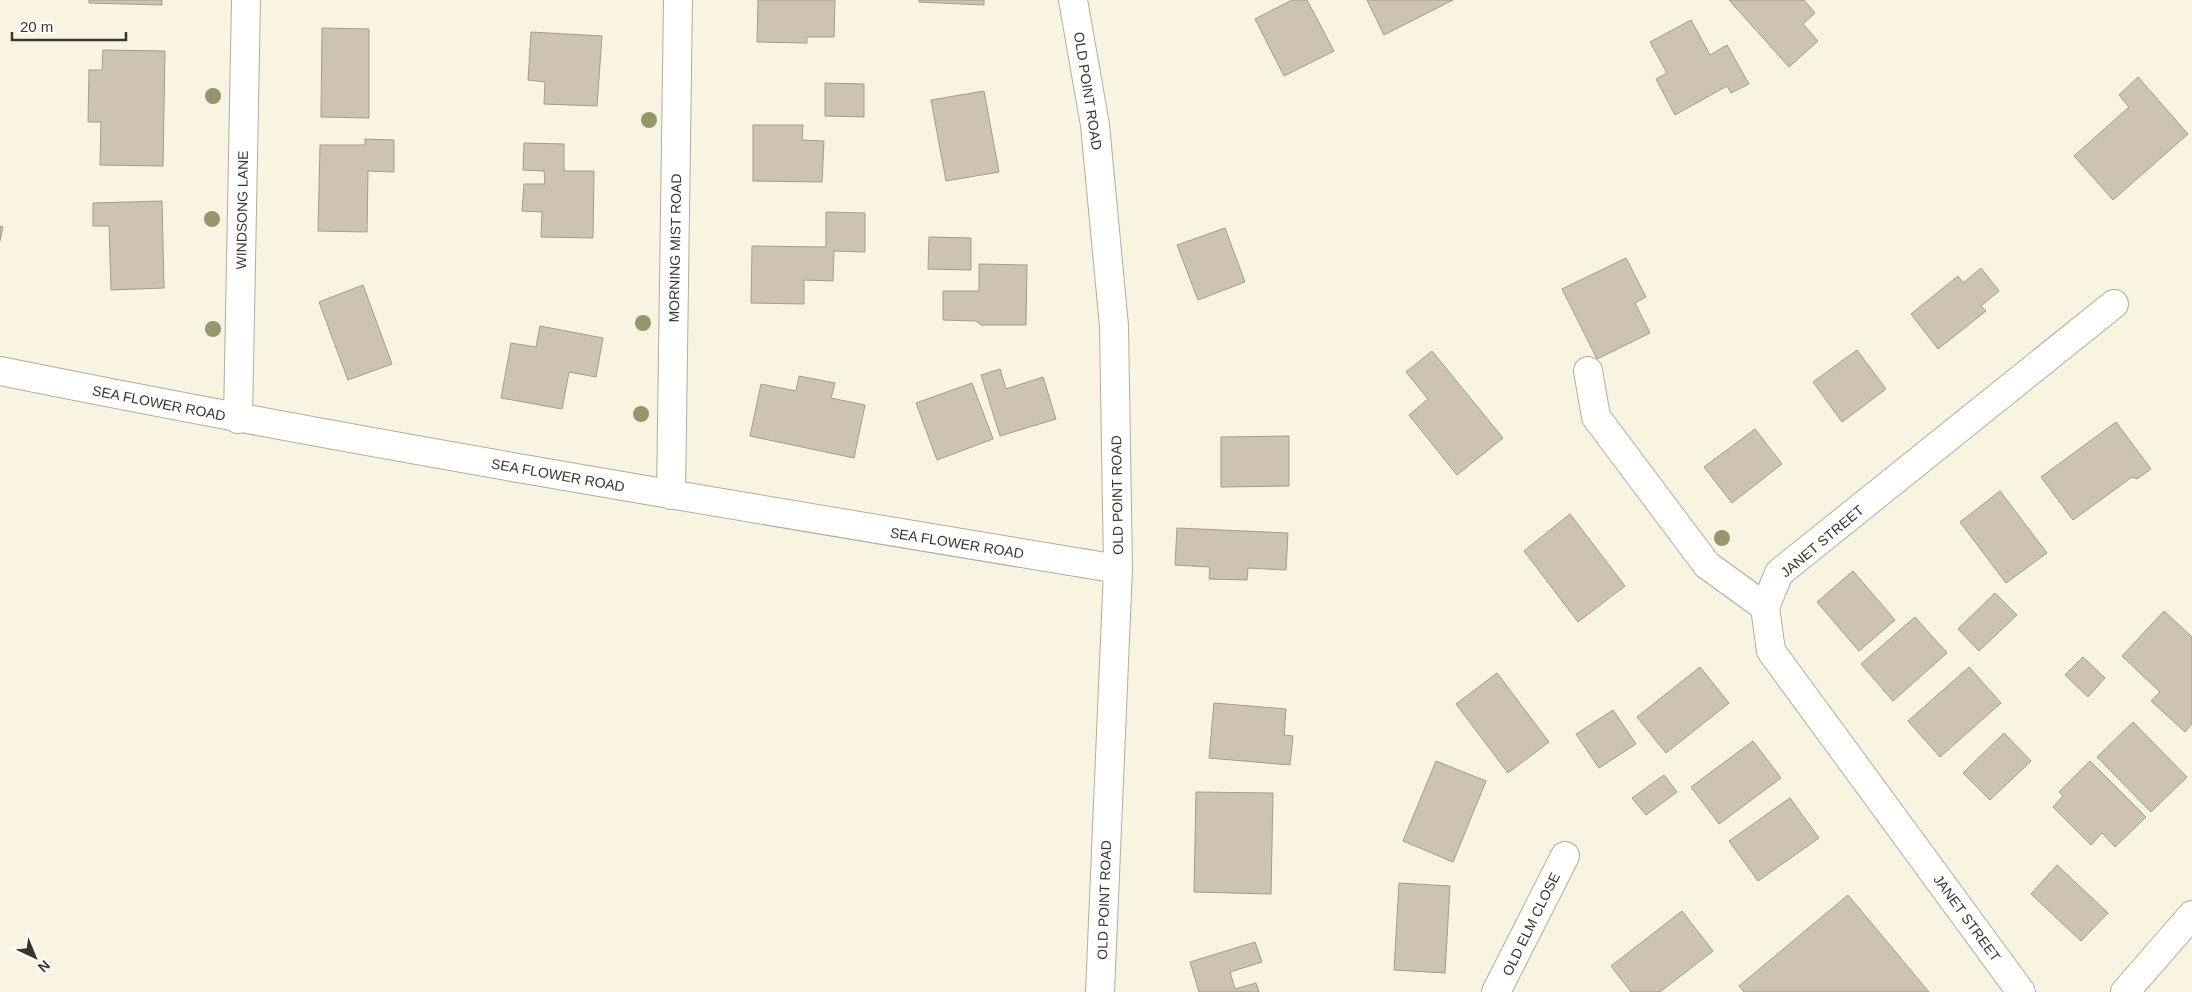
<svg xmlns="http://www.w3.org/2000/svg" width="2192" height="992" font-family="Helvetica,sans-serif">
	<style>
		.building { fill: #cec2b3; stroke: #a59a8b }
		.lines { fill: none; stroke-linecap: round; stroke-linejoin: round }
		.minor-casing { stroke: #b1ad9b; stroke-width: 30 }
		.minor { stroke: #fff; stroke-width: 28 }
		.tree { fill: #96966b }
		.labels { text-anchor: middle; dominant-baseline: central; stroke-width: 4.5; stroke-linejoin: round; paint-order: stroke }
		.street-label { font-size: 14px; fill: #37352e; stroke: #fff }
	</style>
	<rect width="100%" height="100%" fill="#f9f4e2"/>
	<path class="building" d="M 89,0 L 162,0 L 162,5 L 89,3 Z
		M 758,0 L 835,0 L 834,37 L 807,37 L 807,43 L 757,42 Z
		M 919,0 L 984,0 L 984,5 L 919,2 Z
		M 1292,0 L 1307,0 L 1334,51 L 1284,76 L 1255,19 Z
		M 1367,0 L 1453,0 L 1384,35 Z
		M 1729,0 L 1804,0 L 1815,13 L 1803,24 L 1818,41 L 1789,67 Z
		M 1691,20 L 1710,55 L 1727,45 L 1749,84 L 1731,93 L 1727,86 L 1675,115 L 1656,79 L 1667,73 L 1650,42 Z
		M 322,28 L 369,29 L 369,118 L 321,117 Z
		M 531,32 L 602,36 L 597,106 L 544,104 L 545,82 L 528,80 Z
		M 103,50 L 165,51 L 163,166 L 100,165 L 101,122 L 88,122 L 89,70 L 102,70 Z
		M 2138,77 L 2188,134 L 2113,200 L 2074,156 L 2129,107 L 2119,95 Z
		M 825,83 L 864,84 L 864,117 L 825,116 Z
		M 984,91 L 999,172 L 946,181 L 931,100 Z
		M 753,125 L 803,125 L 802,140 L 824,141 L 822,182 L 753,181 Z
		M 365,139 L 394,140 L 394,172 L 368,171 L 367,232 L 318,231 L 320,145 L 365,145 Z
		M 524,143 L 564,144 L 564,171 L 594,171 L 593,238 L 541,237 L 542,212 L 522,211 L 524,184 L 545,184 L 544,171 L 523,170 Z
		M 162,201 L 164,288 L 111,290 L 109,226 L 93,226 L 93,203 Z
		M 826,212 L 865,213 L 865,252 L 834,251 L 833,281 L 804,280 L 804,304 L 751,303 L 752,246 L 826,247 Z
		M 0,226 L 3,227 L 0,241 Z
		M 1225,228 L 1245,282 L 1198,300 L 1177,245 Z
		M 929,237 L 971,238 L 971,270 L 928,269 Z
		M 1626,258 L 1646,297 L 1635,303 L 1650,333 L 1597,359 L 1562,289 Z
		M 979,264 L 1027,265 L 1026,325 L 981,325 L 976,321 L 943,320 L 943,291 L 979,291 Z
		M 1981,268 L 1999,291 L 1981,306 L 1986,311 L 1938,349 L 1911,314 L 1958,276 L 1963,283 Z
		M 363,285 L 392,364 L 348,380 L 319,302 Z
		M 540,326 L 603,338 L 596,377 L 569,372 L 562,409 L 501,398 L 511,343 L 536,347 Z
		M 1857,350 L 1886,389 L 1842,422 L 1813,382 Z
		M 1432,351 L 1503,438 L 1457,475 L 1409,415 L 1428,399 L 1406,372 Z
		M 1000,369 L 1006,389 L 1043,377 L 1056,419 L 1000,436 L 981,375 Z
		M 799,376 L 835,383 L 831,398 L 865,405 L 854,458 L 750,436 L 761,384 L 796,391 Z
		M 972,383 L 993,439 L 937,460 L 916,403 Z
		M 2116,422 L 2151,469 L 2137,479 L 2132,477 L 2073,520 L 2041,477 Z
		M 1755,429 L 1782,464 L 1732,503 L 1704,467 Z
		M 1289,436 L 1289,486 L 1221,487 L 1221,437 Z
		M 2000,491 L 2047,553 L 2006,583 L 1960,522 Z
		M 1570,514 L 1625,586 L 1578,622 L 1524,551 Z
		M 1177,528 L 1288,533 L 1286,570 L 1248,568 L 1247,580 L 1209,579 L 1210,567 L 1175,565 Z
		M 1853,571 L 1895,620 L 1859,651 L 1817,602 Z
		M 1995,593 L 2017,615 L 1979,651 L 1958,629 Z
		M 2164,611 L 2192,637 L 2192,724 L 2185,732 L 2151,701 L 2160,692 L 2122,656 Z
		M 1915,617 L 1947,653 L 1893,701 L 1861,664 Z
		M 2083,657 L 2105,678 L 2088,697 L 2065,675 Z
		M 1700,667 L 1729,703 L 1666,753 L 1637,717 Z
		M 1969,667 L 2001,703 L 1940,757 L 1908,721 Z
		M 1497,673 L 1549,742 L 1508,773 L 1456,704 Z
		M 1214,703 L 1286,709 L 1284,735 L 1293,736 L 1290,765 L 1209,758 Z
		M 1613,710 L 1636,744 L 1599,768 L 1576,734 Z
		M 2133,722 L 2187,777 L 2151,812 L 2097,757 Z
		M 2004,733 L 2031,761 L 1990,800 L 1963,773 Z
		M 1753,741 L 1781,778 L 1719,824 L 1691,787 Z
		M 1436,761 L 1486,781 L 1453,862 L 1403,841 Z
		M 2090,761 L 2146,817 L 2115,847 L 2102,833 L 2091,845 L 2053,807 L 2063,796 L 2059,792 Z
		M 1664,775 L 1677,792 L 1646,815 L 1632,798 Z
		M 1196,792 L 1273,793 L 1271,894 L 1194,892 Z
		M 1790,798 L 1819,838 L 1758,881 L 1729,841 Z
		M 2057,865 L 2108,913 L 2081,941 L 2031,894 Z
		M 1399,883 L 1450,886 L 1445,973 L 1394,970 Z
		M 1848,895 L 1929,992 L 1744,992 L 1739,986 Z
		M 1682,911 L 1713,951 L 1660,992 L 1631,992 L 1611,966 Z
		M 1255,942 L 1262,962 L 1230,972 L 1235,989 L 1256,983 L 1259,992 L 1199,992 L 1190,962 Z"/>
	<g class="lines">
		<defs>
			<path id="minor" d="M 1073,0 L 1095,125 L 1114,326 L 1118,569 L 1100,992
				M 0,371 C 371,446 744,507 1118,569
				M 1588,371 L 1596,417 L 1707,565 L 1765,607
				M 238,419 L 246,0
				M 671,495 L 678,0
				M 1496,992 L 1565,856
				M 2021,992 L 1771,651 L 1765,607 L 1779,573 L 2114,304
				M 2125,992 L 2192,915"/>
		</defs>
		<use href="#minor" class="minor-casing"/>
		<use href="#minor" class="minor"/>
	</g>
	<g class="tree">
		<circle cx="213" cy="96" r="8"/>
		<circle cx="649" cy="120" r="8"/>
		<circle cx="212" cy="219" r="8"/>
		<circle cx="643" cy="323" r="8"/>
		<circle cx="213" cy="329" r="8"/>
		<circle cx="641" cy="414" r="8"/>
		<circle cx="1722" cy="538" r="8"/>
	</g>
	<g class="labels">
		<g class="street-label">
			<text transform="translate(1088 91) rotate(81)">OLD POINT ROAD</text>
			<text transform="translate(242 210) rotate(-89)">WINDSONG LANE</text>
			<text transform="translate(675 248) rotate(-89)">MORNING MIST ROAD</text>
			<text transform="translate(159 403) rotate(11)">SEA FLOWER ROAD</text>
			<text transform="translate(558 475) rotate(10)">SEA FLOWER ROAD</text>
			<text transform="translate(1117 495) rotate(-91)">OLD POINT ROAD</text>
			<text transform="translate(1822 541) rotate(-40)">JANET STREET</text>
			<text transform="translate(957 543) rotate(9)">SEA FLOWER ROAD</text>
			<text transform="translate(1104 900) rotate(-88)">OLD POINT ROAD</text>
			<text transform="translate(1967 918) rotate(54)">JANET STREET</text>
			<text transform="translate(1531 924) rotate(-64)">OLD ELM CLOSE</text>
		</g>
	</g>
	<g transform="translate(35 957) rotate(136)" stroke="#ffffff" stroke-width="4" paint-order="stroke">
	<path d="M0-4L9 19L0 12L-9 19Z" fill="#37352e"/>
	<text y="-8" font-size="14" font-weight="bold" text-anchor="middle" fill="#37352e">N</text>
	</g>
	<path d="M12 32v8h114v-8" fill="none" stroke="#37352e" stroke-width="2.5"/>
	<text x="20" y="32" font-size="15" fill="#37352e" stroke="#ffffff" stroke-width="4" paint-order="stroke">20 m</text>
</svg>
